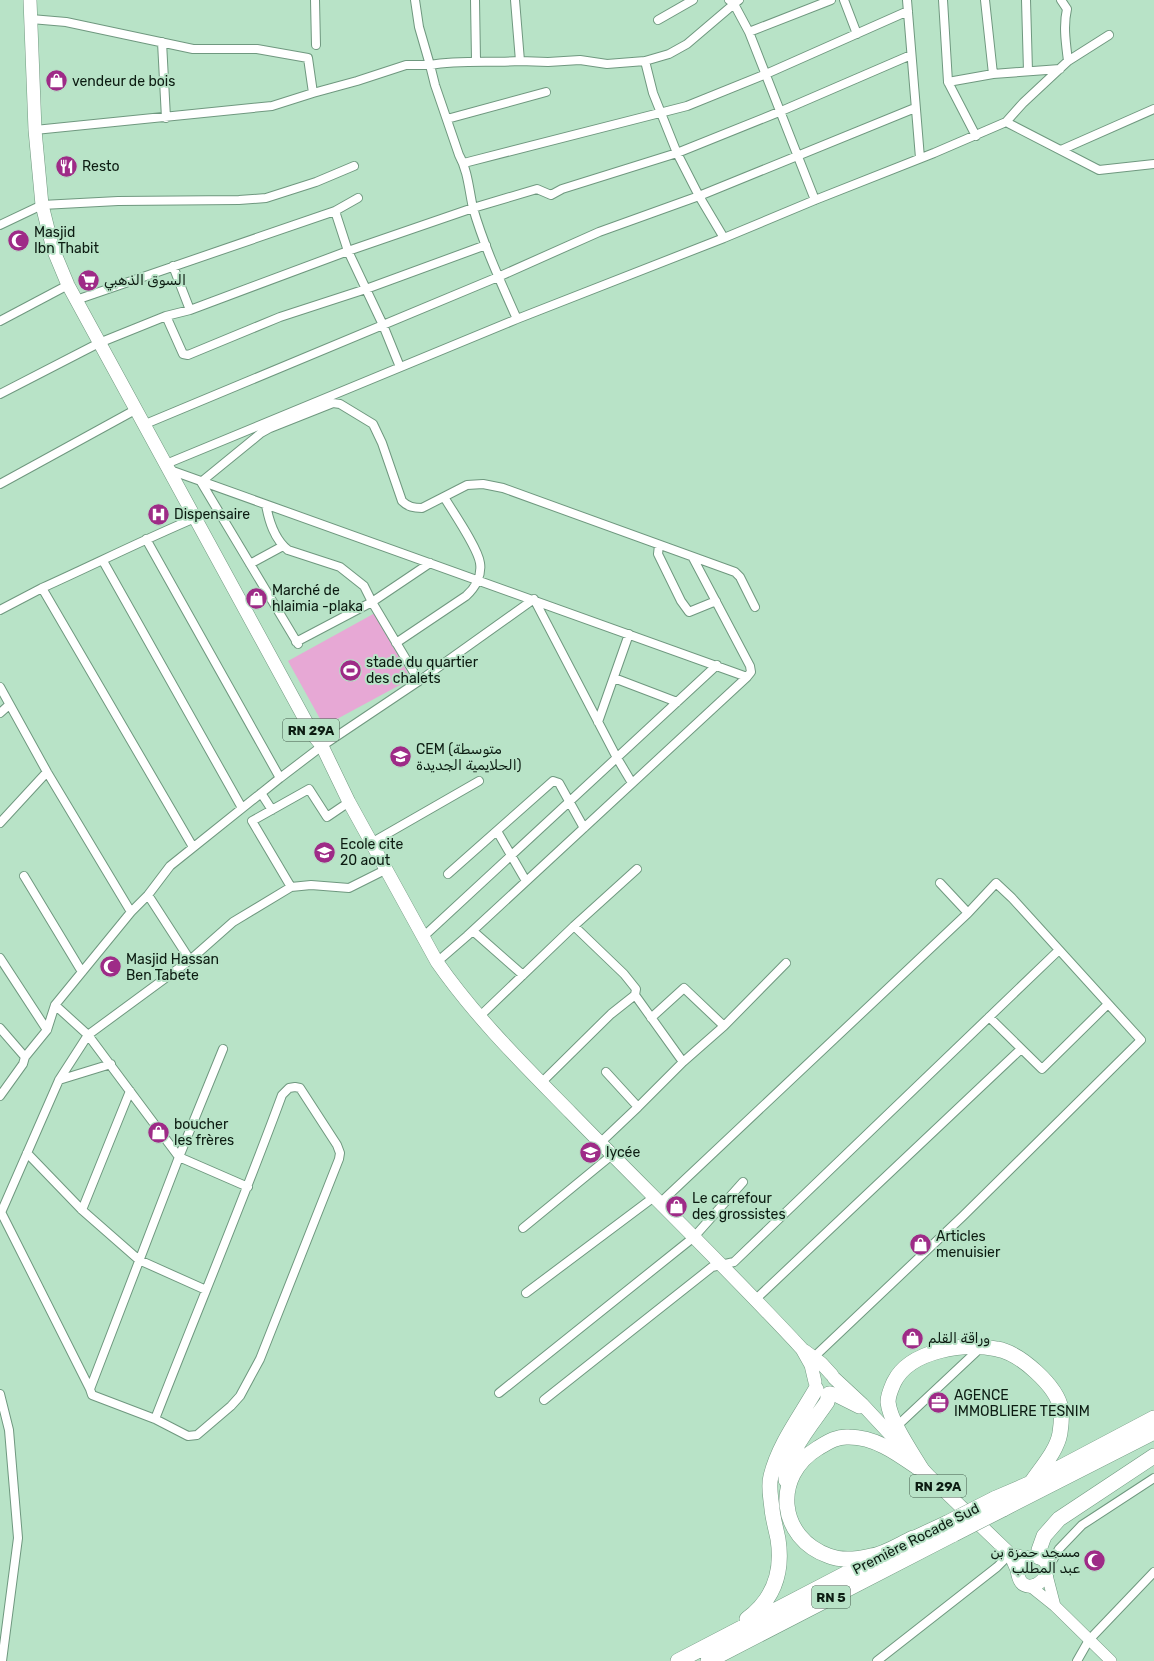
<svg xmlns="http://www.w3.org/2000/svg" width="1154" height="1661" font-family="Rubik,Cairo,sans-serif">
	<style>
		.pitch { fill: #e7a8d5 }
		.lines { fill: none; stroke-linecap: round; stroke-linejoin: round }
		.street-casing { stroke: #6f987f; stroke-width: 10 }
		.secondary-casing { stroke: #6f987f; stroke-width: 12 }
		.primary-casing { stroke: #6f987f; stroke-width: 14 }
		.highway-casing { stroke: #6f987f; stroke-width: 16 }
		.street { stroke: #fff; stroke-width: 8 }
		.secondary { stroke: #fff; stroke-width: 11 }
		.primary { stroke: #fff; stroke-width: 13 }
		.highway { stroke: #fff; stroke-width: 15 }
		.highway-bridge-casing { stroke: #6f987f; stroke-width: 16; stroke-linecap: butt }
		.highway-bridge { stroke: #fff; stroke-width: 15 }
		.labels { text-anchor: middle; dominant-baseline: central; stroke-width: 4; stroke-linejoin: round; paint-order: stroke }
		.shield { fill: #b8e3c7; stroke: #405848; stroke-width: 1 }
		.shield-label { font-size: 13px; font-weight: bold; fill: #0c1c12 }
		.poi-label { font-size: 14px; fill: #0c1c12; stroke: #b8e3c7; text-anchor: start }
		.street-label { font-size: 14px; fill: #0c1c12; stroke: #b8e3c7 }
	</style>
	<rect width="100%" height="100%" fill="#b8e3c7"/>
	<path class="pitch" d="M 375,613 L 411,679 L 324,726 L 288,661 Z"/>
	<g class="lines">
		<defs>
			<path id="street" d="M 315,0 L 316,45
				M 475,0 L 476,60
				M 515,0 L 520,61 C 490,63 460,60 430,65 L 435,85 L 459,155 C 468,171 469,190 473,208 C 484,246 501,283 517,319
				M 739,0 L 734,4 L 749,32 L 815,200
				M 844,0 L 857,34
				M 907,0 L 920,158
				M 943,0 L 948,82 L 976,136
				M 985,0 L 993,74
				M 1026,0 L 1028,71
				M 1061,0 L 1067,9 C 1063,26 1066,44 1068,61
				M 31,19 L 66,22 L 193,49 L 257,49 L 308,58 L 313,93 L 272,106 L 35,130
				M 658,20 L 693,0
				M 749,32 L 831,0
				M 162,42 L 166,118
				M 520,61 L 548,62 L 580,60 L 607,64 L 645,61 L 669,54 L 687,44 L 734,4 L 729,0
				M 645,61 L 653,93 L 677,153 L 699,196 L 724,238
				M 948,82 L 993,74 L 1060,69
				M 313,93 L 357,81 L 406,65 L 430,65 L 419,27 L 415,0
				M 447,119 L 546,92
				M 1006,122 L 1023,103 L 1068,61 L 1109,35
				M 1061,150 L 1154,109
				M 464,163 L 687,106 L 766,74 L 908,11
				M 335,211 L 348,251 L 383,325 L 400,367
				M 0,225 L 42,205 L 118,201 L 239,200 L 266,198 L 316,182 L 354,166
				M 173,266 L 190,310
				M 76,300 L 335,211 L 358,198
				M 166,316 L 183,354 L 188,355 L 280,317 L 366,289 L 486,245
				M 0,321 L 68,285
				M 0,394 L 99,343 L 166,316 L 190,310 L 348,251 L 473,208 L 537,189 L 551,195 L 562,189 L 677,153 L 779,112 L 911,55
				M 143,425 L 498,277 L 599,232 L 699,196 L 915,108
				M 166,464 L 517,319 L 724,238 L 815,200 L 934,153 L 1006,122 L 1099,170 L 1154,164
				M 170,470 L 747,677
				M 0,484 L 135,410
				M 266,505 C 269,521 274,539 288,550 L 340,567 L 364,586 L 372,602 L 419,681 L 534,599 L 617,758 L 632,783
				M 146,539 L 280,778
				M 659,545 L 658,554 L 681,601 L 689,612 L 716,601
				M 103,561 L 242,808
				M 250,564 L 283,546
				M 42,588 C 93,565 143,540 195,518
				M 0,610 L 42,588 L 193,847
				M 296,642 L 372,602 L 430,563
				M 396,643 L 466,596 C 475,588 482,576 480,563 C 478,548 453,512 444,497
				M 298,644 L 201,482 L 261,433 L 270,428 L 333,403 L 340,404 L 373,424 L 382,443 L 402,501 C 408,507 414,508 422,508 L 467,485 L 483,484 L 503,488 L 735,572 L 740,577 L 755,607
				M 614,678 L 677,702
				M 0,687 L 47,772 L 131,912
				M 0,713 L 9,705
				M 598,722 L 629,634
				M 261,793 L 272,810
				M 0,823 L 47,772
				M 497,831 L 526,881
				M 371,843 L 479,781
				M 637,869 L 574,926 L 624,974 L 636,989 L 635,995 L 683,1062
				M 448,874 L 553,781 L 559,783 L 584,828
				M 24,876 L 82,972
				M 291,887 L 252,821 L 309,789 L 327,817 L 349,802
				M 148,895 L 190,960
				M 473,931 L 523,975
				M 423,937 L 717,665
				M 0,958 L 47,1030
				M 437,962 L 467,936 L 747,677 L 751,672 L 750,666 L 693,558
				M 55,1005 L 88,1035 L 179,1157 L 248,1187
				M 479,1017 L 574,926
				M 989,1017 L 1042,1069 L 1108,1004
				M 651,1018 L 684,988 L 724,1026
				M 0,1028 L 25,1057 L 47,1030 L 55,1005 L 131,912 L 148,895 L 170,866 L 280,778 L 322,746 L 419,681
				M 606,1072 L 638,1107
				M 59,1080 L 111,1064
				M 541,1083 L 611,1014 L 635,995
				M 0,1096 L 23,1064 L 25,1057
				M 600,1143 L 638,1107 L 683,1062 L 724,1026 L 786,963
				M 27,1153 L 82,1210 L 139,1260 L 206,1290
				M 660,1203 L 968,913
				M 82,1210 L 130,1091
				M 0,1213 L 1,1212 L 90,1389
				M 0,1215 L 59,1080 L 88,1035 L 190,960 L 233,922 L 291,887 L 311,885 L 349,888 L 385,870
				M 523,1228 L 612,1155
				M 526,1293 L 654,1197
				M 756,1299 L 1021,1049
				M 814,1357 L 963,1216 L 1141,1040 L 1012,898 L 996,883 L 968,913 L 940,883
				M 499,1393 L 694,1237 L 743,1182
				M 0,1394 L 9,1430 L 18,1538 L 2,1661
				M 544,1400 L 712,1267 L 734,1262 L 1059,950
				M 155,1419 C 197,1311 242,1204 282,1095 L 289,1088 L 295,1087 L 300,1088 L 337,1145 L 340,1153 L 339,1159 L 260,1359 L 240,1396 L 231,1406 L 197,1435 L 188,1436 L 155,1419 L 92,1395 L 90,1389 L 179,1157 L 223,1049
				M 897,1426 L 976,1352
				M 1047,1570 L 1059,1549 L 1082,1525 L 1154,1478
				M 877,1661 L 997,1567 L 1010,1554
				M 1077,1661 L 1089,1640 L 1154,1572"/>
			<path id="secondary" d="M 1047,1575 L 1055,1606
				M 1030,1586 L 1055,1606 L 1111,1661"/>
			<path id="primary" d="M 30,0 L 35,130 L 42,205 L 53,249 L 68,285 L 314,736 L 322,746 L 349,802 L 437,962 C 476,1018 524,1065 571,1113 C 648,1192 727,1268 802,1349 L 811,1365 L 815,1382
				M 805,1351 L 821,1363 L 832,1375
				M 834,1378 L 862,1404 L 929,1476 L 1010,1554 L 1017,1570
				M 831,1393 L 859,1407
				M 1010,1554 L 1025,1558 L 1035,1556 C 1069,1566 1025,1605 1018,1575 C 1016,1568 1020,1562 1025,1558"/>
			<path id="highway" d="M 922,1470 C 912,1453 890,1422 888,1402 C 888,1395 891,1389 894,1382 C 910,1350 965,1342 997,1349 C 1020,1353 1057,1386 1061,1409 C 1062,1416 1061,1426 1060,1433 C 1057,1451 1041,1468 1031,1483
				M 786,1480 C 786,1453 812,1424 827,1402 L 829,1394
				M 994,1499 L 1031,1483 L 1154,1418
				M 1003,1509 L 1154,1432
				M 913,1538 C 900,1544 885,1554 871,1556 C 858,1559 842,1561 829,1556 C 778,1538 772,1476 818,1448 C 828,1442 837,1436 849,1437 C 875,1437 897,1453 917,1467
				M 904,1543 L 947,1523
				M 1039,1557 L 1039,1550 L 1044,1536 L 1059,1519 L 1154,1456
				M 747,1619 C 774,1599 783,1571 778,1539 C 776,1529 773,1519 772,1509 C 771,1498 768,1487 771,1476 C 779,1444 800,1417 816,1389
				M 678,1661 L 872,1560
				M 708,1661 L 954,1534"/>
		</defs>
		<use href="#street" class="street-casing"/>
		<use href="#secondary" class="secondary-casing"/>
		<use href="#primary" class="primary-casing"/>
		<use href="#highway" class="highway-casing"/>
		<use href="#street" class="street"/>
		<use href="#secondary" class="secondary"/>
		<use href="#primary" class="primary"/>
		<use href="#highway" class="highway"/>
		<defs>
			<path id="highway-bridge" d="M 947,1523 L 994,1499
				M 954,1534 L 1003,1509"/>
		</defs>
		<use href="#highway-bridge" class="highway-bridge-casing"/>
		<use href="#highway-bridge" class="highway-bridge"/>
	</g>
	<defs>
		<symbol id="shop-disc" viewBox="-11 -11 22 22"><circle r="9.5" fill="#9e2b87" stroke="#b8e3c7"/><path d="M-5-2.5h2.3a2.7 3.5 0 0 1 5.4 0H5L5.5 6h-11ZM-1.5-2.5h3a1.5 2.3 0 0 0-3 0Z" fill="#fff"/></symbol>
		<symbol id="restaurant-disc" viewBox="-11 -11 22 22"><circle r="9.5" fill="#9e2b87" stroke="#b8e3c7"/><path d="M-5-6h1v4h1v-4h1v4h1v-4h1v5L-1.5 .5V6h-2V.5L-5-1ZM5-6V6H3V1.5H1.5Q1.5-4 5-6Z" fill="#fff"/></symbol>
		<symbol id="mosque-disc" viewBox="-11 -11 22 22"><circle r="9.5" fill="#9e2b87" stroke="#b8e3c7"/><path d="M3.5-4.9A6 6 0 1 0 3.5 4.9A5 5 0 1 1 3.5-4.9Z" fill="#fff"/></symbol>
		<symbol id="supermarket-disc" viewBox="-11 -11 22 22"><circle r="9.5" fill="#9e2b87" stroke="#b8e3c7"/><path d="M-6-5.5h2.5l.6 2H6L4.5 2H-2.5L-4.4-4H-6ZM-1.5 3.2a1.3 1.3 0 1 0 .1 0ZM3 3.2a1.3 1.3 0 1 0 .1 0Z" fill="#fff"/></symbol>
		<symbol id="hospital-disc" viewBox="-11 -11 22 22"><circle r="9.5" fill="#9e2b87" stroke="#b8e3c7"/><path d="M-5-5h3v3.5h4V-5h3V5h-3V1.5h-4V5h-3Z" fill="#fff"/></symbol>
		<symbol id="stadium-disc" viewBox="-11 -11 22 22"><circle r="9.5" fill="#9e2b87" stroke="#b8e3c7"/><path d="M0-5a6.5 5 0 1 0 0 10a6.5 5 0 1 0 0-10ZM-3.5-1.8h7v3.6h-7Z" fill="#fff"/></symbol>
		<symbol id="school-disc" viewBox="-11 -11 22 22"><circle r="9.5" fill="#9e2b87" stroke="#b8e3c7"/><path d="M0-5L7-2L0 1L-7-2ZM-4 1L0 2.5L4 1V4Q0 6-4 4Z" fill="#fff"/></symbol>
		<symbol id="office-disc" viewBox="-11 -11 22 22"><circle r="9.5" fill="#9e2b87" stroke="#b8e3c7"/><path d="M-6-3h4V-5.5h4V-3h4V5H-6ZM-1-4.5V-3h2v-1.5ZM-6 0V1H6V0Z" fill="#fff"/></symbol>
	</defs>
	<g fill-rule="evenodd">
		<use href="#shop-disc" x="44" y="68" width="25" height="25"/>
		<use href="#restaurant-disc" x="54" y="154" width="25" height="25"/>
		<use href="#mosque-disc" x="6" y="228" width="25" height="25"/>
		<use href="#supermarket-disc" x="76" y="268" width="25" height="25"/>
		<use href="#hospital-disc" x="146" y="502" width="25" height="25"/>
		<use href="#shop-disc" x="244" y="586" width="25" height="25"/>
		<use href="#stadium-disc" x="338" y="658" width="25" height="25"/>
		<use href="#school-disc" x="388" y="744" width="25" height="25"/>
		<use href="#school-disc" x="312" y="840" width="25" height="25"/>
		<use href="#mosque-disc" x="98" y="954" width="25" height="25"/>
		<use href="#shop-disc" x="146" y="1120" width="25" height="25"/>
		<use href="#school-disc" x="578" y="1140" width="25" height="25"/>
		<use href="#shop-disc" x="664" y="1194" width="25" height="25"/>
		<use href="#shop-disc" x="908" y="1232" width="25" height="25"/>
		<use href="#shop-disc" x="900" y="1326" width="25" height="25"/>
		<use href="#office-disc" x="926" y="1390" width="25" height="25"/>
		<use href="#mosque-disc" x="1082" y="1548" width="25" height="25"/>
	</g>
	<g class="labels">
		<g class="shield">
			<rect x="283" y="719" width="56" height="22" rx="3"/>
			<rect x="910" y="1475" width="56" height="22" rx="3"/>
			<rect x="812" y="1586" width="38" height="22" rx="3"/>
		</g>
		<g class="shield-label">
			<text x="311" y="730">RN 29A</text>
			<text x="938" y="1486">RN 29A</text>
			<text x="831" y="1597">RN 5</text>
		</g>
		<g class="poi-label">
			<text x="72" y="81">vendeur de bois</text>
			<text x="82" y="166">Resto</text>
			<text x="34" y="232">Masjid<tspan x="34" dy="16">Ibn Thabit</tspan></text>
			<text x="104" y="280">السوق الذهبي</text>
			<text x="174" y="514">Dispensaire</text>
			<text x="272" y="590">Marché de<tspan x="272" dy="16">hlaimia -plaka</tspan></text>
			<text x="366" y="662">stade du quartier<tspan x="366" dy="16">des chalets</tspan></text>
			<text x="416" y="749">CEM (متوسطة<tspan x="416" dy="16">الحلايمية الجديدة)</tspan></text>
			<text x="340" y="844">Ecole cite<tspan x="340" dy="16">20 aout</tspan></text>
			<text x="126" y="959">Masjid Hassan<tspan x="126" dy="16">Ben Tabete</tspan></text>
			<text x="174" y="1124">boucher<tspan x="174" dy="16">les frères</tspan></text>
			<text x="606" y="1152">lycée</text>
			<text x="692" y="1198">Le carrefour<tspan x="692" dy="16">des grossistes</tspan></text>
			<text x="936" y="1236">Articles<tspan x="936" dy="16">menuisier</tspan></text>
			<text x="928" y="1338">وراقة القلم</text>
			<text x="954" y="1395">AGENCE<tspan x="954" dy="16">IMMOBLIERE TESNIM</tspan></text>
			<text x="1080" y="1552" text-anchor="end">مسجد حمزة بن<tspan x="1080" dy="16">عبد المطلب</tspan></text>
		</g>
		<g class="street-label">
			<text transform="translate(916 1539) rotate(-27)">Première Rocade Sud</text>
		</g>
	</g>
</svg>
